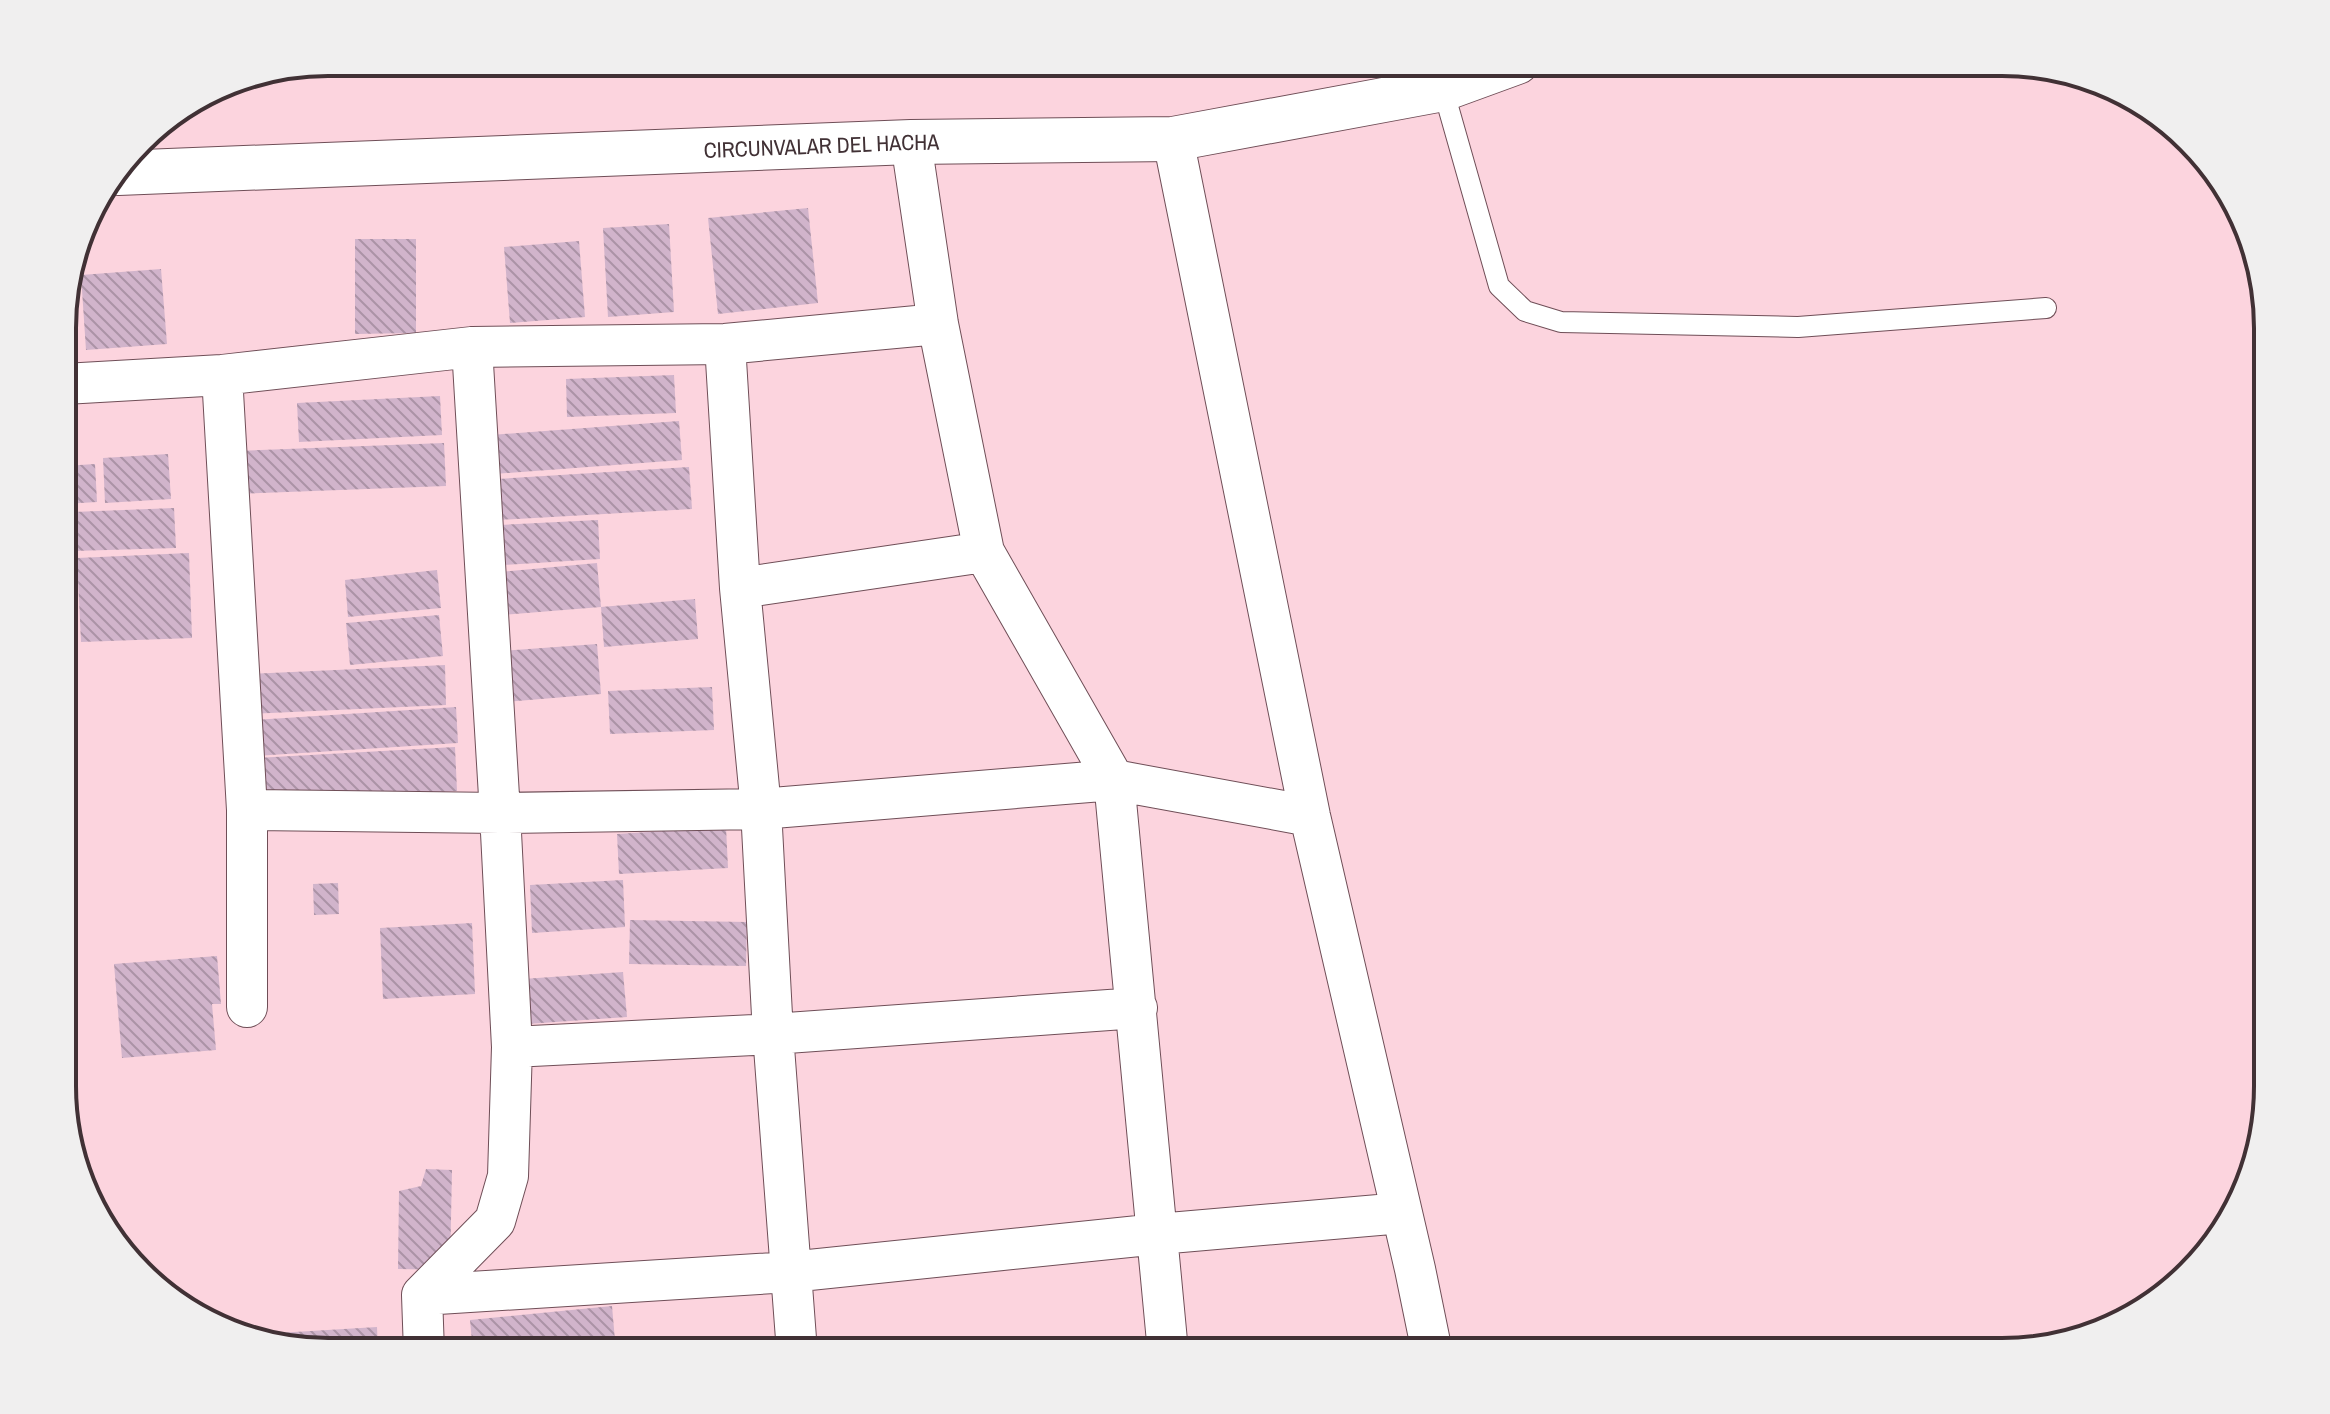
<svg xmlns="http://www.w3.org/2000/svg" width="2330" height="1414" font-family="'Archivo Narrow',sans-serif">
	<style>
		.building { fill: url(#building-back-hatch) }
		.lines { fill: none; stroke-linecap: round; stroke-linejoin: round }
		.service-casing { stroke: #6f4e57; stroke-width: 22 }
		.minor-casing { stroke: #6f4e57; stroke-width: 42 }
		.primary-casing { stroke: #6f4e57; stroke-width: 46 }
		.service { stroke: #fff; stroke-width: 20 }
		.minor { stroke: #fff; stroke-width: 40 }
		.primary { stroke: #fff; stroke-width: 44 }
		.labels { text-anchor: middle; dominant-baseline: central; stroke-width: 7; stroke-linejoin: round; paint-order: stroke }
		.street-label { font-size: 22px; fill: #413135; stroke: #fff }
		.rim { fill: none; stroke: #413135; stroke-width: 4 }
	</style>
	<defs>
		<pattern id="building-back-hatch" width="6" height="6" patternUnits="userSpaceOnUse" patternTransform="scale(2)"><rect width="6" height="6" fill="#d1b4cb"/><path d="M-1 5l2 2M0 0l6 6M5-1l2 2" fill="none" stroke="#ab93a6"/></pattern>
	</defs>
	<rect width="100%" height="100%" fill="#fcd4de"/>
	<path class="building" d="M 808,208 L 818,303 L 718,314 L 708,218 Z
		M 669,224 L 674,312 L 608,317 L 603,228 Z
		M 355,239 L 416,239 L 416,333 L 355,334 Z
		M 579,241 L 585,317 L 510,323 L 504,247 Z
		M 161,269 L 167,344 L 86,350 L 81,275 Z
		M 674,375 L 676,413 L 567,417 L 566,379 Z
		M 440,396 L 442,435 L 299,442 L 297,403 Z
		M 679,421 L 682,460 L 494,474 L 491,435 Z
		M 444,443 L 446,486 L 237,494 L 235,451 Z
		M 168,454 L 171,499 L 105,503 L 103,458 Z
		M 95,464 L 97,502 L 64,504 L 64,466 Z
		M 689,467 L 692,509 L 499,520 L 498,479 Z
		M 174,508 L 176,548 L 74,551 L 73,512 Z
		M 598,520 L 600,559 L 502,565 L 500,525 Z
		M 189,553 L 192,638 L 81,642 L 77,558 Z
		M 597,563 L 601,607 L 503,615 L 500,572 Z
		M 437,570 L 441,608 L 348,617 L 345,580 Z
		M 695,599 L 698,639 L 604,647 L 601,607 Z
		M 439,615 L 443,656 L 350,665 L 346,623 Z
		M 597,644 L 601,694 L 504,702 L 500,651 Z
		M 445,665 L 446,705 L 250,714 L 249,674 Z
		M 712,687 L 714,730 L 610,734 L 608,691 Z
		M 456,707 L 458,743 L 255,756 L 253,720 Z
		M 455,747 L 457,791 L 258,802 L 256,758 Z
		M 726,827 L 728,868 L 619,874 L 617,834 Z
		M 623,880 L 625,927 L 532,933 L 530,885 Z
		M 338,883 L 339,914 L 314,915 L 313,884 Z
		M 630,920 L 747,922 L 746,966 L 629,964 Z
		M 472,923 L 475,994 L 383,999 L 380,928 Z
		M 217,956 L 221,1004 L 212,1004 L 216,1050 L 122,1058 L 114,964 Z
		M 623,972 L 627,1017 L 527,1024 L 523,979 Z
		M 426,1169 L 452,1170 L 450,1270 L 398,1269 L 399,1191 L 421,1186 Z
		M 612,1306 L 616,1352 L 473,1352 L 470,1320 Z
		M 377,1327 L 378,1352 L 328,1352 L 261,1334 Z"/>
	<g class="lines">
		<defs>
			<path id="service" d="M 1443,89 L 1499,286 L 1525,311 L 1561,322 L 1798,327 L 2046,308"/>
			<path id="minor" d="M 1173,139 L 1310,816 L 1415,1269 L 1432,1352
				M 911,142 L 938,324 L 984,552 L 1114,780 L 1168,1352
				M 725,344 L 740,588 L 761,809 L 773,1034 L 797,1352
				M 222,375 L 247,810 L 247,1007
				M 64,384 L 222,375 L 472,347 L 725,344 L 938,324
				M 740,588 L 984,552
				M 247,810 L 500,813 L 761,809 L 1114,780 L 1310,816
				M 512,1047 L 773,1034 L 1137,1008
				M 422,1295 L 790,1272 L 1158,1234 L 1402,1213
				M 424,1352 L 422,1295 L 495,1221 L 508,1176 L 512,1047 L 500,813 L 472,347"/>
			<g id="primary">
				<path id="s1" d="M 118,173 L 911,142 L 1173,139 L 1443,89 L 1517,62"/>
			</g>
		</defs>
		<use href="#service" class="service-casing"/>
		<use href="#minor" class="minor-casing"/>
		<use href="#primary" class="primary-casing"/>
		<use href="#service" class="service"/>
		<use href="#minor" class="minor"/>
		<use href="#primary" class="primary"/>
	</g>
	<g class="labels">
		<g class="street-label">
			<text stroke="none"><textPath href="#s1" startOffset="704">CIRCUNVALAR DEL HACHA</textPath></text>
		</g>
	</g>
	<path d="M0 0H2330V1414H0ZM328 76H2002A252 252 0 0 1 2254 328V1086A252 252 0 0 1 2002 1338H328A252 252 0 0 1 76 1086V328A252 252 0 0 1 328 76Z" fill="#f0efef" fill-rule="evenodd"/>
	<path class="rim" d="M328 76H2002A252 252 0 0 1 2254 328V1086A252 252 0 0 1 2002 1338H328A252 252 0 0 1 76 1086V328A252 252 0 0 1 328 76Z"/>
</svg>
